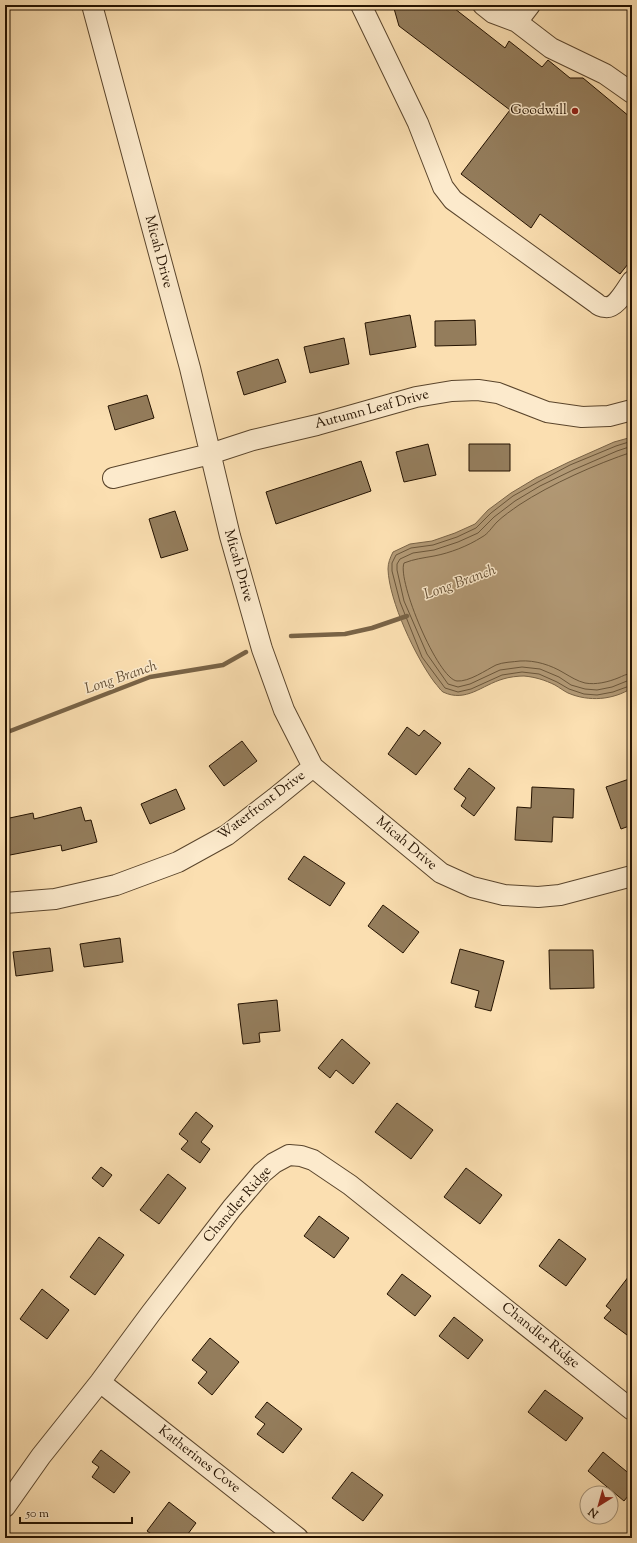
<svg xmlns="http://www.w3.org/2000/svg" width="637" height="1543" font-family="'Sorts Mill Goudy',serif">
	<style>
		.water { fill: #b29975; stroke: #796346 }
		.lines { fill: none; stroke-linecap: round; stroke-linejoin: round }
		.shore { stroke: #6b563a; stroke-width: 1 }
		.stream { stroke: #796346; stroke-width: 4.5 }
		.building { fill: #947d5c; stroke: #241200 }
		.minor-casing { stroke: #5a452c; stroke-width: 22 }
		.minor { stroke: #fceacc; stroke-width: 20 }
		.poi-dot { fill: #8f2418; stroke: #fceacc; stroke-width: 1.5 }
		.labels { text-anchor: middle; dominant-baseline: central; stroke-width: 3; stroke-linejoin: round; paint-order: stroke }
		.poi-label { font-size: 14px; fill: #241200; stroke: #fceacc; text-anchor: end }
		.street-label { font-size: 14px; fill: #241200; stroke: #fceacc }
		.water-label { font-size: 15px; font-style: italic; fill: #644f35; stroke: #fceacc }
	</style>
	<rect width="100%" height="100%" fill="#fbdfb1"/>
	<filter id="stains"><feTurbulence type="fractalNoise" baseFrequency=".005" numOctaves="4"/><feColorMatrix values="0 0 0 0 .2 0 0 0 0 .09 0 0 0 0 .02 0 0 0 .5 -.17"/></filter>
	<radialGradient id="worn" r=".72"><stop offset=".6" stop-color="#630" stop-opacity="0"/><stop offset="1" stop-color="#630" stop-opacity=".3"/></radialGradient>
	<path class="water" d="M 632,437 L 632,688 C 613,700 589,702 568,693 C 564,691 560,688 555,685 C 545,680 535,677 524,676 C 518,676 509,677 503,679 C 482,685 466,703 443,692 C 440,690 438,686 435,683 C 416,658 389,601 388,569 C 388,563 390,558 393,552 L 410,544 L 432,541 L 455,533 L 475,524 L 488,510 L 511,493 L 536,478 L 569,462 L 614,442 Z"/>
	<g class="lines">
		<path class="shore" d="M 632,441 L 616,446 L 570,465 L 538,482 L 513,496 L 491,513 L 476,528 L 457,537 L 433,545 L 411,548 L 396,555 L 392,563 L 392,571 L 400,602 L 422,657 L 445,688 L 458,692 L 471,689 L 502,675 L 522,672 L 539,674 L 557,682 L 569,689 L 584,694 L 597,695 L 613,692 L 632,685
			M 632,446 L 617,451 L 573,470 L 540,486 L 515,501 L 494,517 L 478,533 L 458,542 L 434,550 L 413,553 L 400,559 L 397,564 L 397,570 L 404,601 L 427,654 L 448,684 L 458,687 L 470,684 L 500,670 L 522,667 L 540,669 L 559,677 L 571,685 L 585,689 L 597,690 L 612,687 L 632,679
			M 632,452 C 596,464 551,484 519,505 C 512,510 503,516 497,522 C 492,527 488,534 482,537 C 468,546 450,553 434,556 C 423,558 414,559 404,563 C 397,581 438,679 457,681 C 469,682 486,670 496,665 C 503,662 513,662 520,661 C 535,660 551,665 564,673 C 571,677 577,681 585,683 C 596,685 608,682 618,678 C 623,676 626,674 632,673"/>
		<path class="stream" d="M 291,636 L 345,634 L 372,628 L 407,616
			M 5,733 L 150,677 L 223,665 L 246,652"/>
	</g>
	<path class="building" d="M 393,5 L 450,5 L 505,48 L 509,41 L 542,67 L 548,60 L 570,78 L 583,78 L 630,117 L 632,134 L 632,259 L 620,274 L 540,214 L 531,228 L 461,174 L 510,110 L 399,26 Z
		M 410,315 L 416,347 L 370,355 L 365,323 Z
		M 475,320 L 476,345 L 435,346 L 435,321 Z
		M 344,338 L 349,364 L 310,373 L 304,347 Z
		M 278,359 L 286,382 L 244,395 L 237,372 Z
		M 147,395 L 154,418 L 115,430 L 108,406 Z
		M 428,444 L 436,475 L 404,482 L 396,452 Z
		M 469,444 L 510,444 L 510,471 L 469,471 Z
		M 361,461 L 371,491 L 276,524 L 266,492 Z
		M 175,511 L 188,550 L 161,558 L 149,519 Z
		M 407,727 L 419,736 L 424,730 L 441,743 L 416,775 L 388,754 Z
		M 242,741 L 257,761 L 224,786 L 209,766 Z
		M 469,768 L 495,788 L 474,816 L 461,806 L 466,798 L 454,789 Z
		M 632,778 L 632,825 L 621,829 L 606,787 Z
		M 532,787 L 574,789 L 573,818 L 553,817 L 552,842 L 515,840 L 517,807 L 531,808 Z
		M 176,789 L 185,809 L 150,824 L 141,804 Z
		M 81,807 L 85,821 L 91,820 L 97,842 L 62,851 L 61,845 L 5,856 L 5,819 L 33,813 L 34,819 Z
		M 304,856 L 345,883 L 330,906 L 288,879 Z
		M 383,905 L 419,932 L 403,953 L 368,926 Z
		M 120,938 L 123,962 L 84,967 L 80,944 Z
		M 50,948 L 53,971 L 16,976 L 13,952 Z
		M 460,949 L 504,961 L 491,1011 L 475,1007 L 479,991 L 451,983 Z
		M 549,950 L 593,950 L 594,988 L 550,989 Z
		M 277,1000 L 280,1031 L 259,1033 L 260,1042 L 243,1044 L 238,1004 Z
		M 342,1039 L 370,1063 L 353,1084 L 336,1070 L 330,1078 L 318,1068 Z
		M 397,1103 L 433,1130 L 411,1159 L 375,1132 Z
		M 196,1112 L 213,1126 L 201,1142 L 210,1149 L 200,1163 L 181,1149 L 188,1141 L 179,1134 Z
		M 101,1167 L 112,1175 L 103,1187 L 92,1178 Z
		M 466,1168 L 502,1195 L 480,1224 L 444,1197 Z
		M 168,1174 L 186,1188 L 159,1224 L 140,1210 Z
		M 319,1216 L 349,1238 L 334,1258 L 304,1236 Z
		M 99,1237 L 124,1255 L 95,1295 L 70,1277 Z
		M 559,1239 L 586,1259 L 566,1286 L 539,1266 Z
		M 632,1272 L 632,1329 L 627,1335 L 604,1318 L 611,1310 L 606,1306 Z
		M 402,1274 L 431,1296 L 415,1316 L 387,1294 Z
		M 42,1289 L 69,1310 L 47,1339 L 20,1319 Z
		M 454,1317 L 483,1340 L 468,1359 L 439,1336 Z
		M 210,1338 L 239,1362 L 212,1395 L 198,1383 L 207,1372 L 192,1360 Z
		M 545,1390 L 583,1418 L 566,1441 L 528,1412 Z
		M 267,1402 L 302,1429 L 283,1453 L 257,1434 L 265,1424 L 255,1417 Z
		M 101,1450 L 130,1472 L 114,1493 L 92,1477 L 99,1467 L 92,1462 Z
		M 603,1452 L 632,1476 L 632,1491 L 624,1501 L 588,1471 Z
		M 352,1472 L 383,1495 L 363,1521 L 332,1498 Z
		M 169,1502 L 196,1523 L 185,1538 L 157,1538 L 147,1531 Z"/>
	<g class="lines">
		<defs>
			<path id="minor" d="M 92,5 L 190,368 L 230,536 L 262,649 L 284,710 L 313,767 L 441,873 L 472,887 L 504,895 L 538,897 L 560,895 L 632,876
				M 361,5 L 418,123 L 443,187 L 453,200 L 596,303 C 598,305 602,307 605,307 C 616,309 626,289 632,281
				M 483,5 L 493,13 L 517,22 L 551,48 L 605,74 L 632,93
				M 517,22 L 530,5
				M 113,478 L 210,454 L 253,440 L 317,425 L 416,397 L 452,391 L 478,390 L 498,393 L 547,412 L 582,417 L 609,416 L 632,410
				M 5,903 L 55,899 L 116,885 L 178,862 L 227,835 L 275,798 L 313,767
				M 100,1382 L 298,1538
				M 5,1507 L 41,1456 L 100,1382 L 151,1313 L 232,1208 L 262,1173 L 274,1163 L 289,1155 L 301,1156 L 313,1160 L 350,1185 L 632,1410"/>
		</defs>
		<use href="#minor" class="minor-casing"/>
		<use href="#minor" class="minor"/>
	</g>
	<circle class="poi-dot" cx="575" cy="111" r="4"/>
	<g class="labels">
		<g class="poi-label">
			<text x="567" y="111">Goodwill</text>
		</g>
		<g class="street-label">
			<text transform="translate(158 252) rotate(75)">Micah Drive</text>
			<text transform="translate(372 410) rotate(-15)">Autumn Leaf Drive</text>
			<text transform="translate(238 566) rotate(74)">Micah Drive</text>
			<text transform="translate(262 806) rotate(-37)">Waterfront Drive</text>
			<text transform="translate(406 844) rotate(40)">Micah Drive</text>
			<text transform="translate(238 1205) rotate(-49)">Chandler Ridge</text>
			<text transform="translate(540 1336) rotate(39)">Chandler Ridge</text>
			<text transform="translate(199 1460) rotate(38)">Katherines Cove</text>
		</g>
		<g class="water-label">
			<text transform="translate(460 583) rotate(-20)">Long Branch</text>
			<text transform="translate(121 678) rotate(-19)">Long Branch</text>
		</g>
	</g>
	<rect width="637" height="1543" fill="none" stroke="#fbdfb1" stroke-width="20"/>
	<rect x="6" y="6" width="625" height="1531" fill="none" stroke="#241200" stroke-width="2"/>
	<rect x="10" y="10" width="617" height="1523" fill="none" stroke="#241200"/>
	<g transform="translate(599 1505) rotate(217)"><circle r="19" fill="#fceacc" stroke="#a6947a"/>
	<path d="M0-3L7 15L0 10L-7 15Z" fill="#8f2418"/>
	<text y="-6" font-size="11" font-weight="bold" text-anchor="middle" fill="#241200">N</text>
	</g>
	<path d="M20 1517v6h112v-6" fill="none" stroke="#241200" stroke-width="2"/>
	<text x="26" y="1517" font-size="12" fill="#241200" stroke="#fceacc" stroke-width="3" paint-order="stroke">50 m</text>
	<rect width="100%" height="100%" filter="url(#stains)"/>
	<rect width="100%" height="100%" fill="url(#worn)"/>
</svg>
